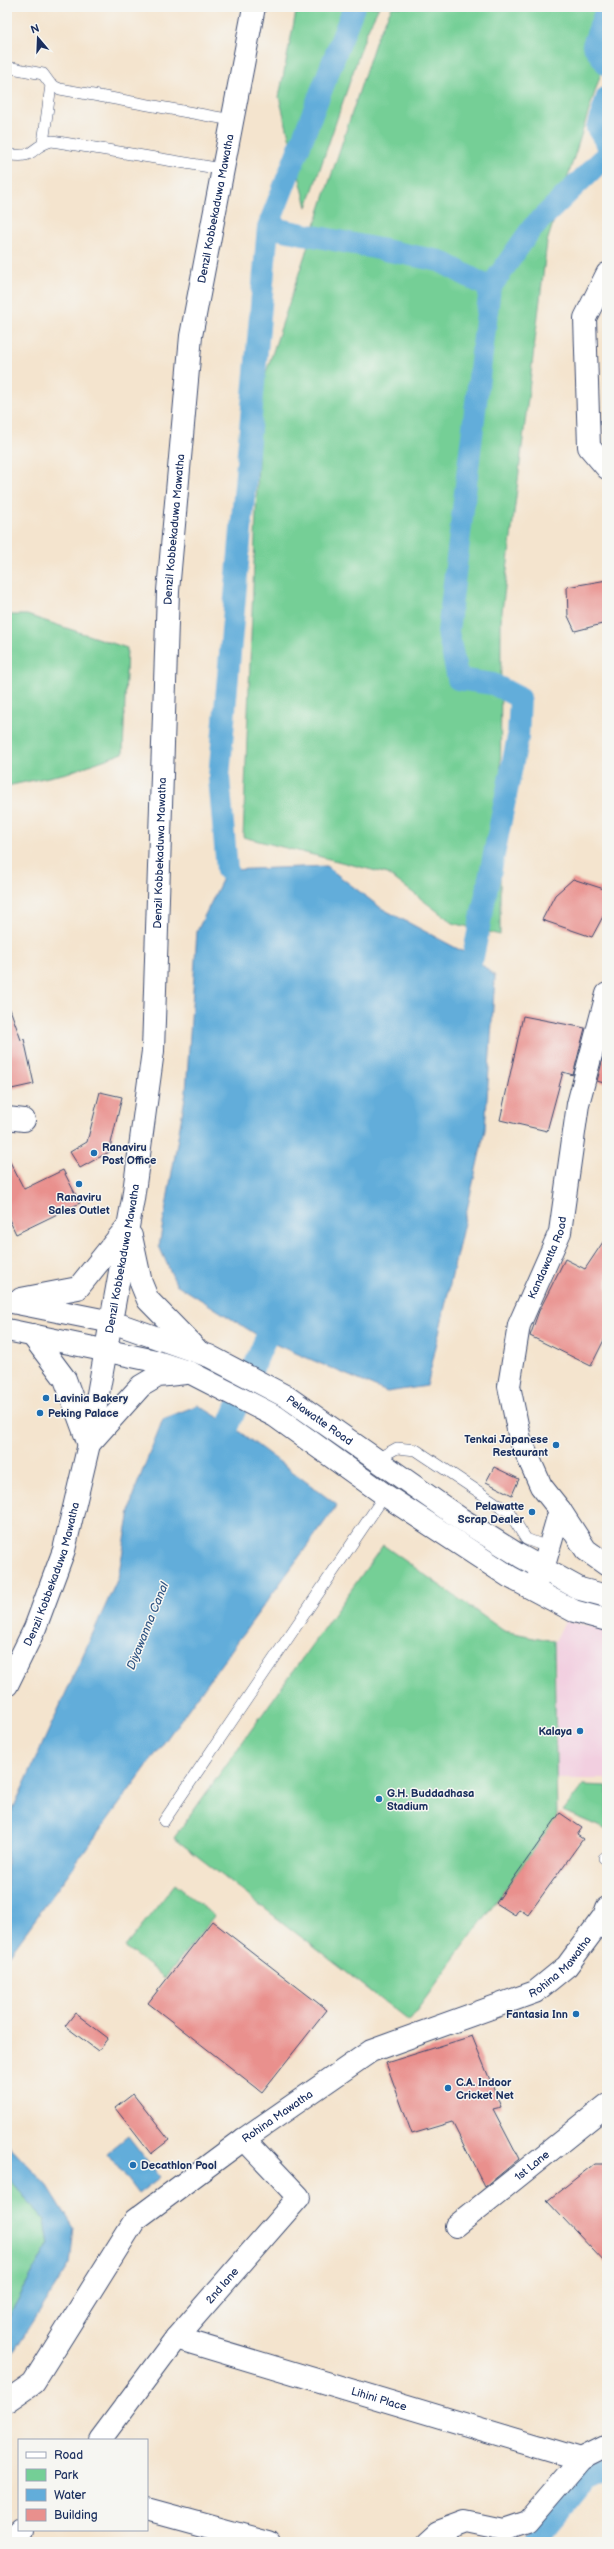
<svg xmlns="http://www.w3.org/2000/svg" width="614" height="2549" font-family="'Balsamiq Sans',sans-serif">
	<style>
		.built { fill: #f2cfe0 }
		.green { fill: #74cf96; stroke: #487f7a }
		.water { fill: #62adda; stroke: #3e6e9c }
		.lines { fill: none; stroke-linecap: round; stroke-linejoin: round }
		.canal { stroke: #62adda; stroke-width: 22 }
		.building { fill: #e9908d }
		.service-casing { stroke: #3c4a6f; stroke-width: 12 }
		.minor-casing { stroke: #3c4a6f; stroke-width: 24 }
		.primary-casing { stroke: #3c4a6f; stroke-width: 24 }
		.service { stroke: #fff; stroke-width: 11 }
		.minor { stroke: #fff; stroke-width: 22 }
		.primary { stroke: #fff; stroke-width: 22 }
		.poi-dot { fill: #1f6fb2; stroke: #f6f6f2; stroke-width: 1.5 }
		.labels { text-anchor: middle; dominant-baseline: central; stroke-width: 3; stroke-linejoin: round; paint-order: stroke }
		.street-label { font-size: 11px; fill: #1b2f5e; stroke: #f6f6f2 }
		.poi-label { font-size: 11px; font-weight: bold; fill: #1b2f5e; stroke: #f6f6f2; text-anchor: start }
		.water-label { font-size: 12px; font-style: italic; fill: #305583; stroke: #f6f6f2 }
	</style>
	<rect width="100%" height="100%" fill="#f6f6f2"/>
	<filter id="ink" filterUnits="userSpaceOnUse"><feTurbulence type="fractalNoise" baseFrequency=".025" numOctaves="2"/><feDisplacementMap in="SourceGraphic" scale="8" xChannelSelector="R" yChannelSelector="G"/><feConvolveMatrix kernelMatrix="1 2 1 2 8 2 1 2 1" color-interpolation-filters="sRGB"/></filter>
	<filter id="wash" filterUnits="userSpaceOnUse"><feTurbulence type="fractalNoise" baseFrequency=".012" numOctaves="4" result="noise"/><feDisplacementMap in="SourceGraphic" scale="16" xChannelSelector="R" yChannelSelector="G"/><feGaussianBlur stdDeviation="0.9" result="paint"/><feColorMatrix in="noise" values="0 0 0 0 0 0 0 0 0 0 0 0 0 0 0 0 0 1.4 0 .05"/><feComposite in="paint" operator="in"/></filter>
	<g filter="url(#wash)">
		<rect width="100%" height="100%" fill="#f4e4ce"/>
		<path class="built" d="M 565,1621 L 607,1630 L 607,1779 L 557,1779 L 555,1641 Z"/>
		<path class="green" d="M 297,7 L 379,7 L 367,31 L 307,207 L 279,97 Z
			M 392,7 L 607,7 L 607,54 L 547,242 L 501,620 L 500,935 L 453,923 L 388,874 L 243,837 L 261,388 L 377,37 Z
			M 7,615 L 27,615 L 127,648 L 123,753 L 67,773 L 7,786 Z
			M 383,1545 L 504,1631 L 554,1641 L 557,1818 L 409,2021 L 174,1838 Z
			M 583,1785 L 607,1786 L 607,1830 L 563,1811 Z
			M 175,1884 L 214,1916 L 165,1978 L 125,1947 Z
			M 7,2177 L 45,2220 L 49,2243 L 7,2320 Z"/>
		<path class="water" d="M 326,866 L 381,908 L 473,957 L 495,976 L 485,1130 L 427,1386 L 387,1392 L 265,1340 L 176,1284 L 159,1246 L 186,1092 L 197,931 L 227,870 Z
			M 198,1405 L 229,1424 L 337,1505 L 7,1958 L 7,1822 L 118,1578 L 133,1495 L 163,1419 Z
			M 128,2136 L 160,2177 L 138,2194 L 107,2153 Z
			M 7,2143 L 48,2186 L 74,2228 L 70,2264 L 7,2363 L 7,2320 L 49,2243 L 45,2220 L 7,2177 Z"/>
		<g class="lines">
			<path class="canal" d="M 607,7 L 593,45 L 607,65
				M 607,97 L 597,128 L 607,144
				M 268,227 L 440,261 L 490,288 L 448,632 L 458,679 L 493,684 L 520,698 L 518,737 L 473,957
				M 490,288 L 532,228 L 607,155
				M 227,870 L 219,777 L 268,227 L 354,7
				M 218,1451 L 265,1340
				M 535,2542 L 586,2479 L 607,2469"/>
		</g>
		<g id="blocks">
			<path class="building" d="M 607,580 L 606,623 L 575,631 L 568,616 L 567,587 Z
				M 573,879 L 607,890 L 607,909 L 592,937 L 542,920 L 555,895 Z
				M 7,1009 L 10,1009 L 21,1040 L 24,1039 L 34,1084 L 7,1090 Z
				M 523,1016 L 585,1028 L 573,1075 L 563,1072 L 547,1131 L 500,1120 Z
				M 607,1043 L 607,1084 L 597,1081 Z
				M 100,1092 L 122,1097 L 109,1152 L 80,1168 L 70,1152 L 87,1142 Z
				M 7,1156 L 24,1189 L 63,1170 L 80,1203 L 16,1234 L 7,1215 Z
				M 607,1236 L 607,1334 L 591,1366 L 530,1336 L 539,1311 L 565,1259 L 585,1269 Z
				M 494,1467 L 519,1479 L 512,1495 L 486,1482 Z
				M 560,1813 L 582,1828 L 577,1835 L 583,1839 L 528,1915 L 519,1909 L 515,1915 L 496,1903 Z
				M 212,1921 L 327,2010 L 262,2092 L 148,2003 Z
				M 75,2013 L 108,2038 L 98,2051 L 65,2026 Z
				M 472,2036 L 501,2107 L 493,2109 L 519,2159 L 485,2187 L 452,2122 L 412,2134 L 386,2063 Z
				M 133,2094 L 169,2140 L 151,2154 L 115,2108 Z
				M 594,2164 L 607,2164 L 607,2265 L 547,2201 Z"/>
		</g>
	</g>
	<g filter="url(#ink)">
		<use href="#blocks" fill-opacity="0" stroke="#3c4a6f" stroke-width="1"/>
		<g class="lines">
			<defs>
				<path id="service" d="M 7,67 L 43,74 L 51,85 L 60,89 L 232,120
					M 43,143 L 51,85
					M 7,154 C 37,160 28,147 52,141 L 222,169
					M 377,1459 L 397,1448 L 416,1450 L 509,1512 L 526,1539 L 550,1548
					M 164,1821 L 385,1495
					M 604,1858 L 607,1859"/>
				<g id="minor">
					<path d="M 607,274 L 585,318 L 589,447 L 607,468"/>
					<path d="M 7,1118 L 24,1120"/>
					<path d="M 560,1510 L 586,1550 L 607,1565"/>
					<path id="s1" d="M 534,1586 L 543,1569 L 560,1510 L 541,1486 L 520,1439 L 509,1386 L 519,1325 L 560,1232 L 578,1104 L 607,994"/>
					<path id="s2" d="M 456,2226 L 607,2105"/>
					<path id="s3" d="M 176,2338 L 581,2459"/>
					<path id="s4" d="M 7,2401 L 33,2383 L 135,2220 L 244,2139 L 371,2051 L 535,1992 L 567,1966 L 604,1916 L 607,1908"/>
					<path id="s5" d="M 100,2440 L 176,2338 L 299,2197 L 244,2139"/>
					<path d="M 147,2509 L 268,2542"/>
					<path d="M 9,2542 L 21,2530"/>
					<path d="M 427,2542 L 438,2532 L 465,2522 L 503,2530 L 527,2522 L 581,2459 L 607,2446"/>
				</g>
				<g id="primary">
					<path d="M 131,1236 L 141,1283 L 148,1300 L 196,1349"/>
					<path d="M 21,1299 L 78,1288 L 127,1227"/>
					<path id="s6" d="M 7,1301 L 112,1322 L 209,1356 L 287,1397 L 461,1519 L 520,1556 L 580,1589 L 607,1596"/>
					<path d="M 7,1330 L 151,1360 L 191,1373 L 275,1416 L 385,1495 L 510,1577 L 574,1611 L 607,1620"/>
					<path d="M 32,1335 L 65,1379 L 88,1442"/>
					<path d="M 89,1444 L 141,1386 L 158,1376 L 186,1373"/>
					<path id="s7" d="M 7,1685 L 35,1628 L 64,1550 L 89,1444 L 133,1199 L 153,1051 L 168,591 L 191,336 L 254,7"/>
				</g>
			</defs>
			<use href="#service" class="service-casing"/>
			<use href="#minor" class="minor-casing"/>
			<use href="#primary" class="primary-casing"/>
			<use href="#service" class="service"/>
			<use href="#minor" class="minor"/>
			<use href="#primary" class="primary"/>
		</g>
	</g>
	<g class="poi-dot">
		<circle cx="94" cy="1153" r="4"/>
		<circle cx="79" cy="1184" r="4"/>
		<circle cx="46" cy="1398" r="4"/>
		<circle cx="40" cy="1413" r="4"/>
		<circle cx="556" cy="1445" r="4"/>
		<circle cx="532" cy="1512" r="4"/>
		<circle cx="580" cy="1731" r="4"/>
		<circle cx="379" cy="1799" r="4"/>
		<circle cx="576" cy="2014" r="4"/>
		<circle cx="448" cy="2088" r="4"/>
		<circle cx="133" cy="2165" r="4"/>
	</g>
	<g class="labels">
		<g class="street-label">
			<text stroke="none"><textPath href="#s7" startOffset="1500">Denzil Kobbekaduwa Mawatha</textPath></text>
			<text stroke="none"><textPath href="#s7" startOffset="1176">Denzil Kobbekaduwa Mawatha</textPath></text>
			<text stroke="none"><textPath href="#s7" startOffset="852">Denzil Kobbekaduwa Mawatha</textPath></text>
			<text stroke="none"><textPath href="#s1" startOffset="352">Kandawatta Road</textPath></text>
			<text stroke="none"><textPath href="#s7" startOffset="444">Denzil Kobbekaduwa Mawatha</textPath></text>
			<text stroke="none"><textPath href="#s6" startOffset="338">Pelawatte Road</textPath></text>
			<text stroke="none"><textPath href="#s7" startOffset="120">Denzil Kobbekaduwa Mawatha</textPath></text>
			<text stroke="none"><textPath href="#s4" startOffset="724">Rohina Mawatha</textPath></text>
			<text stroke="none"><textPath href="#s4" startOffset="400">Rohina Mawatha</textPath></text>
			<text stroke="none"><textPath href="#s2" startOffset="97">1st Lane</textPath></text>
			<text stroke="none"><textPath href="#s5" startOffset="197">2nd lane</textPath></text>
			<text stroke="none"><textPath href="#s3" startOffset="212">Lihini Place</textPath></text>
		</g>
		<g class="poi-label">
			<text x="102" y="1147">Ranaviru<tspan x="102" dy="13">Post Office</tspan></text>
			<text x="79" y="1197" text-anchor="middle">Ranaviru<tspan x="79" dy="13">Sales Outlet</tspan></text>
			<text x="54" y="1398">Lavinia Bakery</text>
			<text x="48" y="1413">Peking Palace</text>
			<text x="548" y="1439" text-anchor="end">Tenkai Japanese<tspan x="548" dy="13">Restaurant</tspan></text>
			<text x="524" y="1506" text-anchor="end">Pelawatte<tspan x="524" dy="13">Scrap Dealer</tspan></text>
			<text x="572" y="1731" text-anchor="end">Kalaya</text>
			<text x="387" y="1793">G.H. Buddadhasa<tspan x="387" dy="13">Stadium</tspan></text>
			<text x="568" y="2014" text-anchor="end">Fantasia Inn</text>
			<text x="456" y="2082">C.A. Indoor<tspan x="456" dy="13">Cricket Net</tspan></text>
			<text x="141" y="2165">Decathlon Pool</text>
		</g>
		<g class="water-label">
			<text transform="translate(148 1626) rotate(-68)">Diyawanna Canal</text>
		</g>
	</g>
	<rect width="614" height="2549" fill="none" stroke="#f6f6f2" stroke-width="24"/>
	<rect x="18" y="2439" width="130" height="92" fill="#f6f6f2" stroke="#9ea6b7"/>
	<rect x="26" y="2452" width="20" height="6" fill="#ffffff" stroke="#9ea6b7"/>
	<text x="54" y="2459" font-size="12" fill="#1b2f5e">Road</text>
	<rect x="26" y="2469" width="20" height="12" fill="#74cf96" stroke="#9ea6b7"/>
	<text x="54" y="2479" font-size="12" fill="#1b2f5e">Park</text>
	<rect x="26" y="2489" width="20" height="12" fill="#62adda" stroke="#9ea6b7"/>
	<text x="54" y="2499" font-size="12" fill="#1b2f5e">Water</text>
	<rect x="26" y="2509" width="20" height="12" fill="#e9908d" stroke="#9ea6b7"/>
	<text x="54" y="2519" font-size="12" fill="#1b2f5e">Building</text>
	<g transform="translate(38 38) rotate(341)" stroke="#f6f6f2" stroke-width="3" paint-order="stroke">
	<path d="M0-3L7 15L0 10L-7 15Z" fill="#1b2f5e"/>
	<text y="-6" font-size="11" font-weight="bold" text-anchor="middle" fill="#1b2f5e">N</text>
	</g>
</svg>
